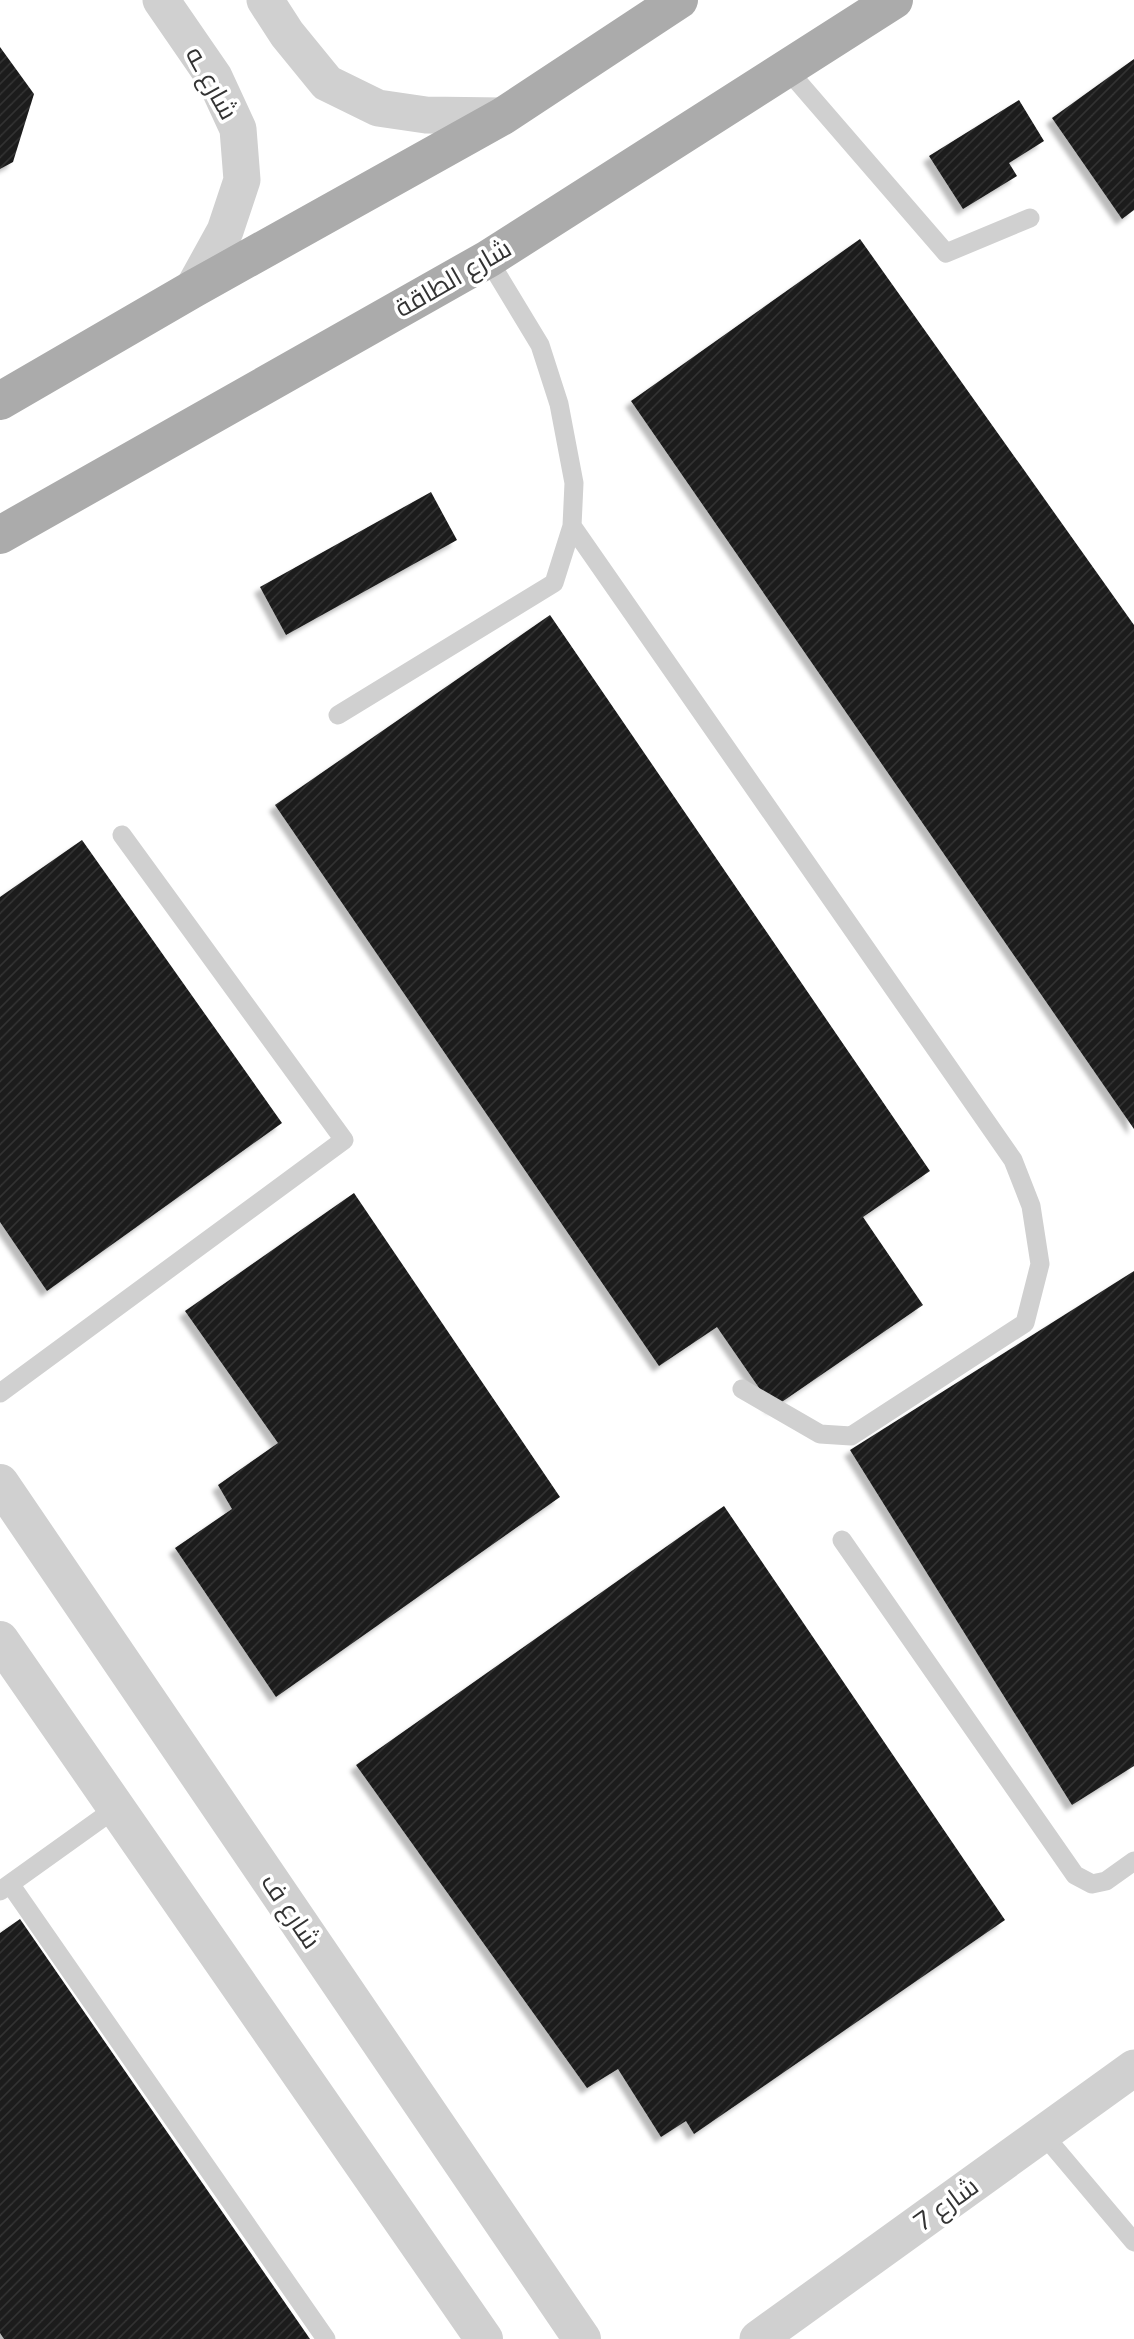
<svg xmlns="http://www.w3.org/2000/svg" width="1134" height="2339" font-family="'Space Grotesk',Cairo,sans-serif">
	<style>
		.building { fill: url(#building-hatch); filter: url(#shadow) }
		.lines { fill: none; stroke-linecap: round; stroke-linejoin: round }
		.service { stroke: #d0d0d0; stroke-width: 19 }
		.minor { stroke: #d0d0d0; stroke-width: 37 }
		.tertiary { stroke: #d0d0d0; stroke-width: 38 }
		.primary { stroke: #ababab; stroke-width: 38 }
		.labels { text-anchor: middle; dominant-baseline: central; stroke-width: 7; stroke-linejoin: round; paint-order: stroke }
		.street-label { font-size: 26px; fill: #333; stroke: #fff }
	</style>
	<defs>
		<pattern id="building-hatch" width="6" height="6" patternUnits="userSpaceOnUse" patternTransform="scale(1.75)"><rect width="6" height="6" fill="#1a1a1a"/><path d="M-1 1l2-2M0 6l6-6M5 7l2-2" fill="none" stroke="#333"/></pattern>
		<filter id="shadow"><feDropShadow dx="-6" dy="6" stdDeviation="2" flood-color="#0004"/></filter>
	</defs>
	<rect width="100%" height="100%" fill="#fff"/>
	<path class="building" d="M 0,47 L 34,94 L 13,162 L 0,169 Z
		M 1134,59 L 1134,210 L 1122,219 L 1052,118 Z
		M 1019,100 L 1044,141 L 1009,163 L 1017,176 L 963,209 L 929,156 Z
		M 860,239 L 1134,625 L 1134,1129 L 631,401 Z
		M 431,492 L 457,540 L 286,635 L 260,587 Z
		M 550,615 L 930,1171 L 863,1217 L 923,1305 L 773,1408 L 717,1327 L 659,1366 L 275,805 Z
		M 82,840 L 282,1123 L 47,1291 L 0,1222 L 0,897 Z
		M 354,1193 L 560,1497 L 276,1697 L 175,1548 L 232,1509 L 218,1485 L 278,1443 L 185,1311 Z
		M 1134,1271 L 1134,1766 L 1072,1805 L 850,1450 Z
		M 724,1506 L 1005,1920 L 694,2134 L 686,2121 L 661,2137 L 618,2069 L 587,2088 L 356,1765 Z
		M 20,1919 L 310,2339 L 4,2339 L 0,2333 L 0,1933 Z"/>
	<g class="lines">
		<path class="service" d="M 786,68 L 946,253 L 1030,218
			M 572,526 L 1013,1160 L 1031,1206 L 1040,1264 L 1025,1323 L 851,1436 L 820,1434 L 742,1389
			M 338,715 L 554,583 L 572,526 L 574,483 L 559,404 L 540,345 L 488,259
			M 0,1393 L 344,1140 L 122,835
			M 842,1540 L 1075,1875 L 1092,1884 L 1106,1881 L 1134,1861
			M 10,1884 L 326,2339
			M 0,1891 L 116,1808
			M 1043,2134 L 1134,2242"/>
		<path class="minor" d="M 161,0 L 214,77 L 238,129 L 242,180 L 225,231 L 193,289
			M 265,0 L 287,34 L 327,83 L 378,108 L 426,115 L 503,116
			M 758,2339 L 1134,2068"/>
		<path class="tertiary" d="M 0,1483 L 582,2339
			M 0,1640 L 484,2339"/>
		<path class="primary" d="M 0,401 L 193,289 L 503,116 L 679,0
			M 0,535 L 488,259 L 894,0"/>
	</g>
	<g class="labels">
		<g class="street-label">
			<text transform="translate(212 83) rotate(61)">شارع ـه</text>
			<text transform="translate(453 278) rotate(-30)">شارع الطاقة</text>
			<text transform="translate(291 1911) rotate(56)">شارع ف</text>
			<text transform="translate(946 2204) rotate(-36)">شارع 7</text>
		</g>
	</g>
</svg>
